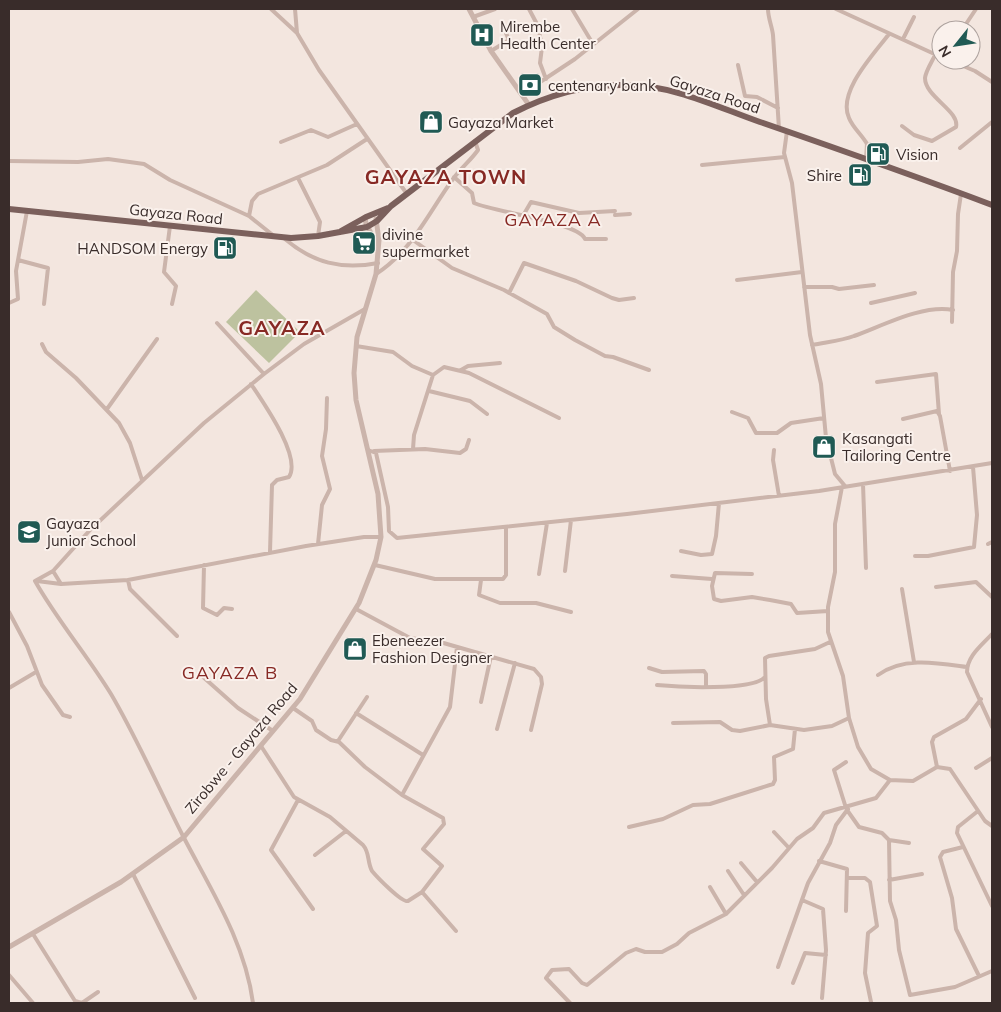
<svg xmlns="http://www.w3.org/2000/svg" width="1001" height="1012" font-family="Mulish,sans-serif">
	<style>
		.green { fill: #bdc29f }
		.lines { fill: none; stroke-linecap: round; stroke-linejoin: round }
		.minor { stroke: #cbb4ab; stroke-width: 4 }
		.tertiary { stroke: #cbb4ab; stroke-width: 5 }
		.primary { stroke: #7b605c; stroke-width: 6 }
		.labels { text-anchor: middle; dominant-baseline: central; stroke-width: 4; stroke-linejoin: round; paint-order: stroke }
		.poi-label { font-size: 15px; fill: #392c2a; stroke: #faf1ec; text-anchor: start }
		.street-label { font-size: 15px; fill: #392c2a; stroke: #faf1ec }
		.quarter-label { font-size: 18px; letter-spacing: 1px; fill: #872924; stroke: #faf1ec }
		.district-label { font-size: 20px; font-weight: bold; letter-spacing: 1px; fill: #872924; stroke: #faf1ec }
	</style>
	<rect width="100%" height="100%" fill="#f3e6df"/>
	<path class="green" d="M 256,290 L 300,332 L 269,363 L 226,322 Z"/>
	<g class="lines">
		<path class="minor" d="M 271,9 L 297,33
			M 295,9 L 297,33 L 319,70 L 407,194
			M 529,9 L 538,26 L 542,47 L 540,63 L 546,79
			M 572,9 L 593,44
			M 768,9 C 768,18 772,26 773,35 C 775,66 777,97 779,129
			M 836,9 L 941,57
			M 473,17 L 495,9
			M 962,30 L 976,9
			M 903,39 L 914,17
			M 491,51 L 509,40 L 505,31
			M 949,60 L 975,71 L 992,82
			M 738,65 L 745,96 L 757,97 L 778,108
			M 522,94 L 575,59 L 638,9
			M 902,126 L 914,135 L 932,141 L 956,127 C 960,111 925,97 925,78 C 926,70 932,62 935,55
			M 787,131 L 784,153 L 792,183 L 810,335 L 821,384 L 826,438 L 835,474 L 845,486
			M 281,142 L 311,130 L 328,137 L 357,124
			M 960,148 L 992,122
			M 866,159 L 867,144 C 862,135 853,128 849,118 C 837,92 874,54 889,34
			M 9,161 L 78,162 L 108,159 L 144,164 L 170,180 L 249,216 L 274,236
			M 702,165 L 785,157
			M 454,177 L 472,193 L 474,203 C 494,212 578,222 585,239 L 606,239
			M 298,178 L 320,222 L 318,236
			M 524,214 L 531,202 L 579,213 L 615,211
			M 615,215 L 630,214
			M 249,216 L 252,201 L 258,194 L 327,165 L 367,139
			M 170,226 L 164,272 L 176,286 L 172,304
			M 285,239 C 313,263 342,270 378,263
			M 413,240 L 452,268 L 504,290 L 547,314 L 554,327 L 575,340 L 605,356 L 613,357 L 649,370
			M 18,260 L 48,268 L 44,304
			M 376,274 C 412,251 429,212 453,179 C 461,168 471,160 478,150 L 475,141
			M 737,280 L 802,272
			M 804,287 L 832,287 L 839,289 L 874,285
			M 509,293 L 524,263 L 576,281 L 612,298 L 619,300 L 634,298
			M 9,303 L 18,299 L 16,271 L 27,211
			M 871,303 L 915,293
			M 952,322 L 953,272 L 957,251 L 958,214 L 961,194
			M 217,323 L 264,374
			M 42,344 L 46,352 L 76,378 L 119,423 L 130,443 L 142,480
			M 812,345 C 826,342 841,341 854,336 C 882,326 923,304 953,310
			M 356,346 L 393,352 L 412,366 L 433,375
			M 461,370 L 468,366 L 500,363
			M 877,382 L 936,374 L 939,414
			M 251,384 C 263,402 302,457 289,477 L 277,480 L 272,485 L 270,552
			M 429,391 L 470,401 L 487,414
			M 107,409 L 157,339
			M 732,412 L 748,418 L 756,433 L 777,433 L 791,423 L 824,418
			M 903,419 L 937,411 L 940,416 L 950,471
			M 413,449 L 414,435 L 433,375 L 444,367 L 469,373 L 559,418
			M 368,450 L 376,453 L 388,507 L 389,531 L 397,538 L 627,514 L 819,491 L 992,463
			M 774,450 L 773,460 L 779,496
			M 374,451 L 425,449 L 460,453 L 466,449 L 469,440
			M 863,484 L 866,568
			M 842,487 L 835,524 L 835,572 L 828,607 L 828,632 L 843,676 L 849,718 L 858,747 L 871,769 L 890,780 L 913,781 L 937,767 L 950,769 L 985,821 L 992,826
			M 318,544 L 322,505 L 330,489 L 322,456 L 326,429 L 327,398
			M 988,544 L 992,542
			M 681,551 L 701,555 L 712,554 L 716,536 L 719,503
			M 915,556 L 928,556 L 974,547 L 977,515 L 973,467
			M 204,565 L 203,608 L 217,615 L 224,608 L 232,609
			M 375,565 L 435,579 L 503,579 L 506,575 L 506,527
			M 53,571 L 61,584
			M 565,571 L 571,520
			M 539,574 L 547,523
			M 752,574 L 715,573 L 712,586 L 714,599 L 721,601 L 752,597 L 770,600 L 791,604 L 797,613 L 828,611
			M 672,576 L 712,579
			M 128,580 L 130,589 L 177,636
			M 481,580 L 479,595 L 500,603 L 536,603 L 571,612
			M 35,581 C 57,620 87,655 111,694 C 138,740 159,789 183,836 C 211,890 245,942 253,1003
			M 35,581 L 53,571 L 90,530 L 204,423 L 264,374 L 304,344 L 365,309
			M 37,581 L 61,584 L 128,580 L 306,546 L 364,537 L 381,537
			M 936,587 L 976,582 L 992,597
			M 902,589 L 914,662
			M 356,609 L 410,638 L 440,642 L 534,669 L 541,677 L 542,684 L 531,730
			M 9,612 L 27,646 L 42,685 L 63,715 L 70,717
			M 992,634 C 982,645 967,656 967,672 L 992,727
			M 649,668 L 662,672 L 704,671 L 706,674 L 706,687
			M 878,675 C 904,656 938,663 967,667
			M 202,676 L 238,708 L 273,731
			M 657,685 C 677,687 753,691 765,677
			M 9,688 L 36,672
			M 481,702 L 491,656
			M 293,708 L 312,721 L 316,730 L 331,740 L 339,742 L 365,767 L 402,795 L 443,818 L 444,824 L 423,849 L 442,866 L 422,892
			M 356,713 L 423,755
			M 673,723 L 720,722 L 732,730 L 740,731 L 770,725 L 804,730 L 832,726 L 849,718
			M 770,725 L 766,699 L 765,658 L 769,656 L 815,649 L 830,642
			M 497,729 L 515,663
			M 338,741 L 367,697
			M 261,746 L 294,797 L 330,817 L 363,845 C 370,853 367,862 372,871 C 377,877 402,903 408,901 L 422,892 L 456,931
			M 846,762 L 834,770 L 846,808
			M 937,767 L 932,742 L 934,737 L 966,719 L 981,699
			M 976,768 L 992,758
			M 402,795 L 450,707 L 457,647
			M 298,800 L 271,850 L 313,909
			M 847,810 L 859,827 L 882,833 L 889,840 L 890,901 L 896,920 L 899,950 L 910,995 L 955,987 L 992,971
			M 978,811 L 958,827 L 957,833 L 992,906
			M 629,827 L 663,819 L 693,805 L 710,804 L 773,784 L 775,780 L 774,757 L 793,749 L 795,729
			M 774,832 L 789,848
			M 889,840 L 909,843
			M 963,847 L 943,852 L 940,857 L 952,898 L 956,929 L 979,976
			M 315,855 L 346,831
			M 819,861 L 847,869 L 846,911
			M 741,863 L 757,882
			M 728,871 L 744,895
			M 133,874 L 195,998
			M 847,878 L 865,878 L 870,882 L 877,926 L 868,933 L 865,973 L 871,1002
			M 889,880 L 922,874
			M 710,887 L 726,914
			M 802,900 L 823,909 L 826,950 L 822,998
			M 33,934 L 75,1001 L 82,1003 L 98,992
			M 778,967 L 808,883 L 830,843 L 836,825 L 848,809
			M 9,975 L 33,1003
			M 793,983 L 805,953 L 826,955
			M 570,1003 L 546,978 L 552,970 L 569,969 L 582,983 L 587,985 L 626,953 L 636,949 L 645,952 L 662,952 L 677,944 L 689,933 L 726,914 L 772,868 L 797,839 L 813,828 L 824,813 L 876,798 L 890,780"/>
		<path class="tertiary" d="M 469,9 L 491,51 L 529,105
			M 365,217 L 366,224 L 377,244
			M 9,947 L 121,882 L 184,837 L 300,699 L 359,603 L 376,560 L 381,537 L 378,494 L 356,400 L 354,373 L 357,337 L 376,274 L 379,240 L 376,219"/>
		<path class="primary" d="M 9,209 L 291,238 L 318,236 L 367,227 L 377,221 L 391,206 L 513,113 C 548,95 587,84 626,85 C 673,85 717,107 760,122 C 838,149 915,176 992,205
			M 341,231 L 366,217 L 388,208"/>
	</g>
	<defs>
		<symbol id="hospital-square" viewBox="-11 -11 22 22"><rect x="-9" y="-9" width="18" height="18" rx="4" fill="#205a54" stroke="#faf1ec"/><path d="M-5-5h3v3.5h4V-5h3V5h-3V1.5h-4V5h-3Z" fill="#fff"/></symbol>
		<symbol id="bank-square" viewBox="-11 -11 22 22"><rect x="-9" y="-9" width="18" height="18" rx="4" fill="#205a54" stroke="#faf1ec"/><path d="M-6-4H6V4H-6ZM0-2.3a2.3 2.3 0 1 0 0 4.6a2.3 2.3 0 1 0 0-4.6Z" fill="#fff"/></symbol>
		<symbol id="shop-square" viewBox="-11 -11 22 22"><rect x="-9" y="-9" width="18" height="18" rx="4" fill="#205a54" stroke="#faf1ec"/><path d="M-5-2.5h2.3a2.7 3.5 0 0 1 5.4 0H5L5.5 6h-11ZM-1.5-2.5h3a1.5 2.3 0 0 0-3 0Z" fill="#fff"/></symbol>
		<symbol id="fuel-square" viewBox="-11 -11 22 22"><rect x="-9" y="-9" width="18" height="18" rx="4" fill="#205a54" stroke="#faf1ec"/><path d="M-5.5-6h7V0h2V4h1.3V-2.5L3-4.5l.8-.8L6-3V5H2.5V1h-1V6h-7ZM-4.2-4.7v3.2H.2V-4.7Z" fill="#fff"/></symbol>
		<symbol id="supermarket-square" viewBox="-11 -11 22 22"><rect x="-9" y="-9" width="18" height="18" rx="4" fill="#205a54" stroke="#faf1ec"/><path d="M-6-5.5h2.5l.6 2H6L4.5 2H-2.5L-4.4-4H-6ZM-1.5 3.2a1.3 1.3 0 1 0 .1 0ZM3 3.2a1.3 1.3 0 1 0 .1 0Z" fill="#fff"/></symbol>
		<symbol id="school-square" viewBox="-11 -11 22 22"><rect x="-9" y="-9" width="18" height="18" rx="4" fill="#205a54" stroke="#faf1ec"/><path d="M0-5L7-2L0 1L-7-2ZM-4 1L0 2.5L4 1V4Q0 6-4 4Z" fill="#fff"/></symbol>
	</defs>
	<g fill-rule="evenodd">
		<use href="#hospital-square" x="468" y="21" width="28" height="28"/>
		<use href="#bank-square" x="516" y="71" width="28" height="28"/>
		<use href="#shop-square" x="417" y="108" width="28" height="28"/>
		<use href="#fuel-square" x="864" y="140" width="28" height="28"/>
		<use href="#fuel-square" x="846" y="161" width="28" height="28"/>
		<use href="#supermarket-square" x="350" y="229" width="28" height="28"/>
		<use href="#fuel-square" x="211" y="234" width="28" height="28"/>
		<use href="#shop-square" x="810" y="433" width="28" height="28"/>
		<use href="#school-square" x="15" y="518" width="28" height="28"/>
		<use href="#shop-square" x="341" y="635" width="28" height="28"/>
	</g>
	<g class="labels">
		<g class="poi-label">
			<text x="500" y="26">Mirembe<tspan x="500" dy="17">Health Center</tspan></text>
			<text x="548" y="85">centenary bank</text>
			<text x="448" y="122">Gayaza Market</text>
			<text x="896" y="154">Vision</text>
			<text x="842" y="175" text-anchor="end">Shire</text>
			<text x="382" y="234">divine<tspan x="382" dy="17">supermarket</tspan></text>
			<text x="208" y="248" text-anchor="end">HANDSOM Energy</text>
			<text x="842" y="438">Kasangati<tspan x="842" dy="17">Tailoring Centre</tspan></text>
			<text x="46" y="523">Gayaza<tspan x="46" dy="17">Junior School</tspan></text>
			<text x="372" y="640">Ebeneezer<tspan x="372" dy="17">Fashion Designer</tspan></text>
		</g>
		<g class="street-label">
			<text transform="translate(715 94) rotate(18)">Gayaza Road</text>
			<text transform="translate(176 214) rotate(6)">Gayaza Road</text>
			<text transform="translate(241 748) rotate(-50)">Zirobwe - Gayaza Road</text>
		</g>
		<g class="quarter-label">
			<text x="553" y="219">GAYAZA A</text>
			<text x="230" y="672">GAYAZA B</text>
		</g>
		<g class="district-label">
			<text x="446" y="176">GAYAZA TOWN</text>
			<text x="282" y="327">GAYAZA</text>
		</g>
	</g>
	<rect width="1001" height="1012" fill="none" stroke="#392c2a" stroke-width="20"/>
	<g transform="translate(956 45) rotate(240)"><circle r="24" fill="#faf1ec" stroke="#ada29e"/>
	<path d="M0-4L9 19L0 12L-9 19Z" fill="#205a54"/>
	<text y="-8" font-size="14" font-weight="bold" text-anchor="middle" fill="#392c2a">N</text>
	</g>
</svg>
